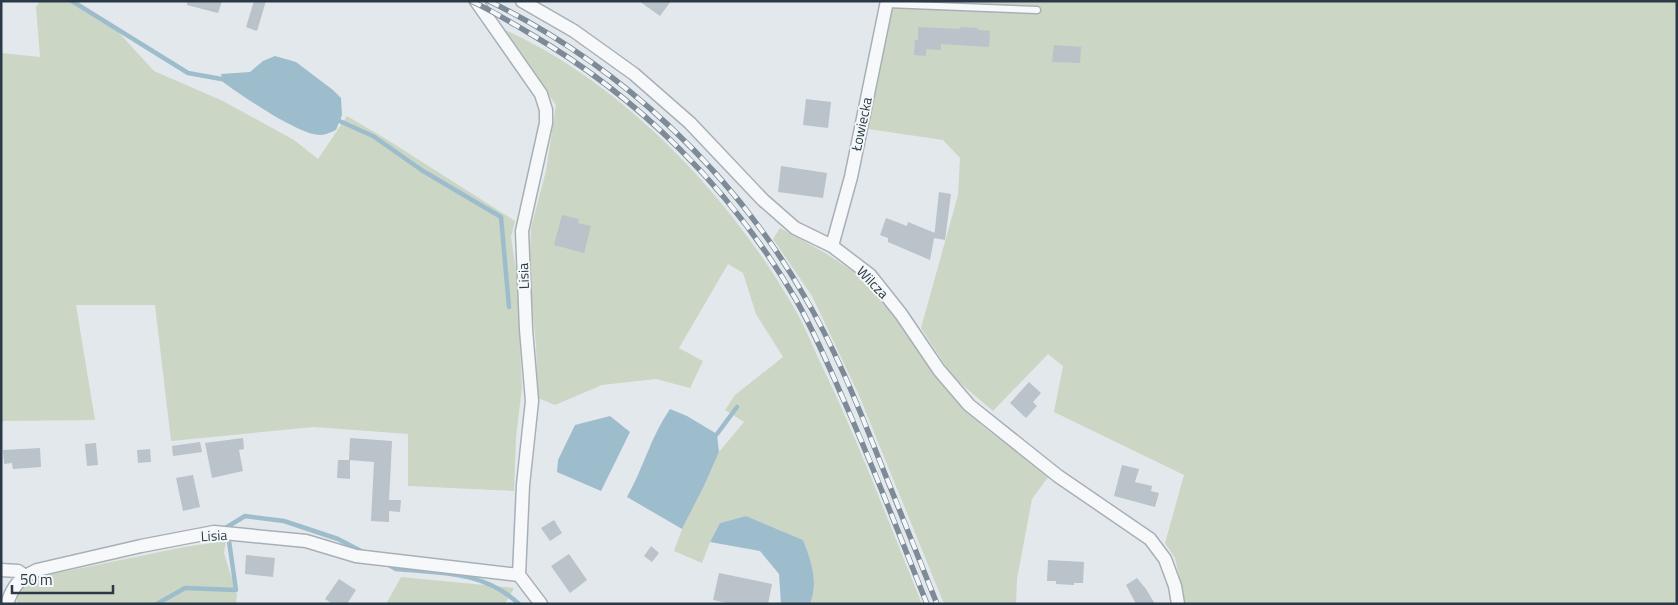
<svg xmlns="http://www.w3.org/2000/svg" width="1678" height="605" font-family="'Titillium Web',sans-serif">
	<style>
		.green { fill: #ccd6c4 }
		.water { fill: #9dbdcd }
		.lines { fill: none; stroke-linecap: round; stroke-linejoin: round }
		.stream { stroke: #9dbdcd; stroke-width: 4.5 }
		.building { fill: #bac2ca }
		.lane-casing { stroke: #a8b0b7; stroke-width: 9 }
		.street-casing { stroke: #a8b0b7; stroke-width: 15 }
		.lane { stroke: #f7f8fa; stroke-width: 6 }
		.street { stroke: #f7f8fa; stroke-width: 12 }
		.rail-casing { stroke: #7c8b97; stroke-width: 5.5 }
		.rail { stroke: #f3f7f9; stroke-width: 4; stroke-dasharray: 11; stroke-linecap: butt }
		.labels { text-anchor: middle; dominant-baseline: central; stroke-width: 4; stroke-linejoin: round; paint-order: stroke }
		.street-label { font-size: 14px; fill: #2a3945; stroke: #f3f7f9 }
	</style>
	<rect width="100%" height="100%" fill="#e3e8ec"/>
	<path class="green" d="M 40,1 L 68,1 L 111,24 L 154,71 L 223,101 L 294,140 L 318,159 L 347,116 L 386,139 L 515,221 L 511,237 L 517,277 L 522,387 L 516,438 L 514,491 L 408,486 L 408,434 L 314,427 L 171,441 L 155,305 L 76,305 L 95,420 L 1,421 L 1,53 L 40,57 L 36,7 Z
		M 892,1 L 1677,1 L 1677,604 L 1185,604 L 1175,558 L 1165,543 L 1184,475 L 1054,412 L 1063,366 L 1048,354 L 993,411 L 953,377 L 921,328 L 958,195 L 960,158 L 943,140 L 868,129 Z
		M 503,29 C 622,82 729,195 793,306 C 804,324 812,345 821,364 C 859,442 889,524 922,604 L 810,604 C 819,582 811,560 803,540 L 746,516 L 720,523 L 710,542 L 702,563 L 674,551 L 682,529 L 704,486 L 719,452 L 744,422 L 725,410 L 735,395 L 783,357 L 756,314 L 743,273 L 728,264 L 679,348 L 703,361 L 690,388 L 656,379 L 602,385 L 555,405 L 538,398 L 536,344 L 529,281 L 531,228 L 546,171 L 556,105 Z
		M 780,228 L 827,254 L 864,279 L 896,315 L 932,373 L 964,409 L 985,428 L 1049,476 L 1032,499 L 1017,579 L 1016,604 L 944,604 L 858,393 L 812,296 L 773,239 Z
		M 226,541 L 224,553 L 237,595 L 236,604 L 17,604 C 17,588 25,583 38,577 L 184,547 Z
		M 401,577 L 514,588 L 505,604 L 386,604 Z"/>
	<path class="water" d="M 275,56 L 296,62 L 333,90 L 341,98 L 342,115 L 336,130 C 331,132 325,135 321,135 C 300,136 241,95 223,82 L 221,74 L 250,72 L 263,61 Z
		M 670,409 L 687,416 L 717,434 L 719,452 L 704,486 L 682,529 L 627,497 C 643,469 651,436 670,409 Z
		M 610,416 L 630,432 L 601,491 L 557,472 L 558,460 L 575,425 Z
		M 746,516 L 803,540 C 811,560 819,582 810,604 L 781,604 L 779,574 L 760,551 L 710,542 L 720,523 Z"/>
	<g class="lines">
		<path class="stream" d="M 72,1 L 188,73 L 227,80
			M 335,119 L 373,136 L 423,171 L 501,217 L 509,307
			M 717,434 L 737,407
			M 387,564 L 396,569 C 442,573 484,571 519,604
			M 157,604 L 185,588 L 236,590 L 227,527 L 245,516 L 284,521 L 338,539 L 363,552"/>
	</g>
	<path class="building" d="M 187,1 L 222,1 L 218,13 L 187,5 Z
		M 254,1 L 266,1 L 257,31 L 246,27 Z
		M 639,1 L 671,1 L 660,16 Z
		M 918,27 L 960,29 L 960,27 L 978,28 L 978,30 L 990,31 L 989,47 L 941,44 L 941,50 L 926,49 L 926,56 L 914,55 L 915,40 L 918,40 Z
		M 1054,45 L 1081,47 L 1080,63 L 1052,62 Z
		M 806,99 L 831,102 L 828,128 L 803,125 Z
		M 781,166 L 827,173 L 823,198 L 778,192 Z
		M 939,192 L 951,194 L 945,240 L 934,238 Z
		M 562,215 L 579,219 L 578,223 L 591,226 L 584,253 L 554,245 Z
		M 886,218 L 907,226 L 908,222 L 935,233 L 930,260 L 888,242 L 888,238 L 880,235 Z
		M 1029,382 L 1041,393 L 1033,402 L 1037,406 L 1026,418 L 1010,403 Z
		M 243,438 L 244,449 L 239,450 L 243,471 L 212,478 L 205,443 Z
		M 350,438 L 392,441 L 389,500 L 401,500 L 400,512 L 389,511 L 389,522 L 371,521 L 374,462 L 349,460 Z
		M 200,442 L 202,452 L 173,456 L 172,446 Z
		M 96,443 L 98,465 L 87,466 L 85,444 Z
		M 40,448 L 41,467 L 13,469 L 12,463 L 4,464 L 3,450 Z
		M 150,449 L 151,462 L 138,463 L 137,450 Z
		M 338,460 L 350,460 L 350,479 L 337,478 Z
		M 1122,465 L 1139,469 L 1135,482 L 1152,486 L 1151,491 L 1159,493 L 1155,507 L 1114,496 Z
		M 193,475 L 200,507 L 183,511 L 176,478 Z
		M 554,520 L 562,533 L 550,541 L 541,528 Z
		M 651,546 L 659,553 L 652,562 L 644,556 Z
		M 569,554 L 587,580 L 570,593 L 551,566 Z
		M 246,555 L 275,558 L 273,577 L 245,574 Z
		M 1048,560 L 1084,562 L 1083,583 L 1074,583 L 1074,585 L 1056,584 L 1056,581 L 1047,581 Z
		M 719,573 L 772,584 L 768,604 L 732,604 L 713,600 Z
		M 1137,578 L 1146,589 L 1155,604 L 1136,604 L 1126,585 Z
		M 339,579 L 356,590 L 347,604 L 333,604 L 325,599 Z"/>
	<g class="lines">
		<defs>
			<path id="lane" d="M 887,4 L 1037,10"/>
			<path id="street" d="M 476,1 L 541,94 L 546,110 L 546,123 L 522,231 L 526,329 L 532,401 L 523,485 L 519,575 L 541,604
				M 522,1 L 574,31 L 634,74 L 690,123 L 763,200 L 795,228 L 832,246 L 870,275 L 901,314 L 939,370 L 969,405 L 1058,476 L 1150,539 L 1165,559 L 1175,586 L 1178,604
				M 832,246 L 851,177 L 887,1
				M 1,570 L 18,571 L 25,576
				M 7,604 C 13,585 20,578 37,570 L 141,546 L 214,532 L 306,541 L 356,556 L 519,575"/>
		</defs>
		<use href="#lane" class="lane-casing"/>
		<use href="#street" class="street-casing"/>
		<use href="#lane" class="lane"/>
		<use href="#street" class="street"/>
		<defs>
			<path id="rail" d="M 471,1 C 491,10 510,22 529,33 C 639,97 731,189 795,298 C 813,329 827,362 841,394 C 872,463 899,534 927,604
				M 489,1 C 619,65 731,169 803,294 C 834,346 857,403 879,459 C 899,508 918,556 937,604"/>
		</defs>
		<use href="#rail" class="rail-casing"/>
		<use href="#rail" class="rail"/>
	</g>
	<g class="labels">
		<g class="street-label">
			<text transform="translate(861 124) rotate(-78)">Łowiecka</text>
			<text transform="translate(523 276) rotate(-92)">Lisia</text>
			<text transform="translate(873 282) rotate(46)">Wilcza</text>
			<text transform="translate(214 535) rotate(-3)">Lisia</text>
		</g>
	</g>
	<rect width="1678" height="605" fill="none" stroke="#2a3945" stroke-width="5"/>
	<path d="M12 585v8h101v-8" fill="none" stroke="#2a3945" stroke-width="2.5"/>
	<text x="20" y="585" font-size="15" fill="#2a3945" stroke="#f3f7f9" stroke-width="4" paint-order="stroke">50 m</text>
</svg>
